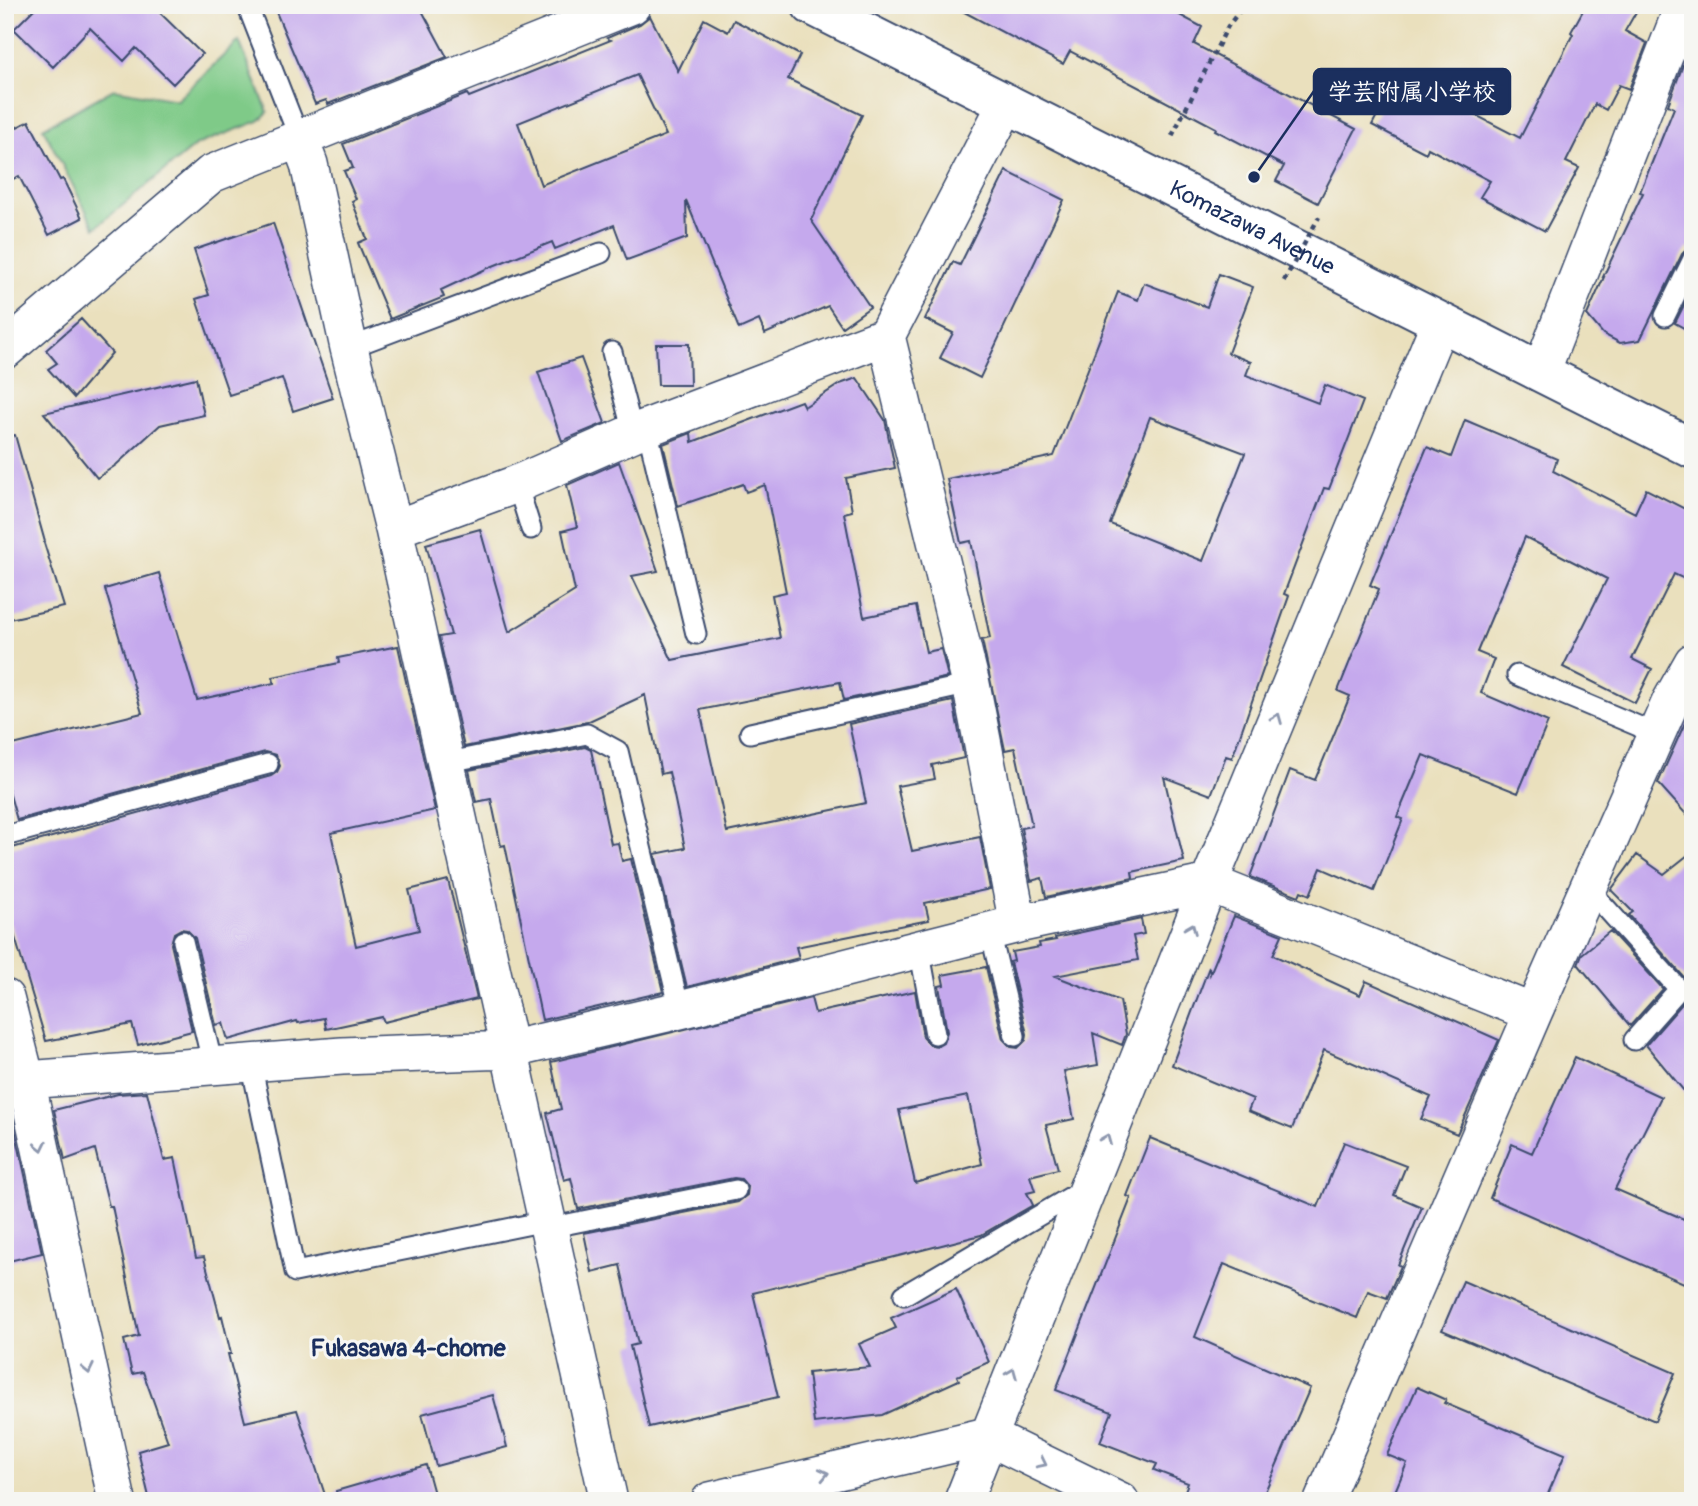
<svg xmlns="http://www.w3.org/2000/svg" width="1698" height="1506" font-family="Pangolin,'Klee One',sans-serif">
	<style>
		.green { fill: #7fca88; stroke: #4d7c73; stroke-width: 2 }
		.building { fill: #c5a9ed; fill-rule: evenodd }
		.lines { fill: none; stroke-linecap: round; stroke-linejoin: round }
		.service-casing { stroke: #3a4a6c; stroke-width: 23 }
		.minor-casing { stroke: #3a4a6c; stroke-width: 40 }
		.secondary-casing { stroke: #3a4a6c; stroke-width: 42 }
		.path { stroke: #3a4a6c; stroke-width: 4.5; stroke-dasharray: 5 5; stroke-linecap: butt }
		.service { stroke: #fff; stroke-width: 19 }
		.minor { stroke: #fff; stroke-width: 37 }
		.secondary { stroke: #fff; stroke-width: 38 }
		.path-bridge { stroke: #3a4a6c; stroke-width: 4.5; stroke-dasharray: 5 5; stroke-linecap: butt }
		.oneway { stroke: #8d97ae }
		.labels { text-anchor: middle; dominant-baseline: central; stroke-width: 6; stroke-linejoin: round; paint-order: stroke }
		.street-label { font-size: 23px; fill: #1b2f5e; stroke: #f6f6f2 }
		.neighbourhood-label { font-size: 24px; font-weight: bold; fill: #1b2f5e; stroke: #f6f6f2 }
		.leader { fill: none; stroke: #1b2f5e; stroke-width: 2.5 }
		.callout-dot { fill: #1b2f5e; stroke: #f6f6f2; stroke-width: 2.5 }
		.callout { fill: #1b2f5e; stroke: #1b2f5e; stroke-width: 2.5 }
		.callout-label { font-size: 24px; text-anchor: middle; font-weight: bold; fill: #fff }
	</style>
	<rect width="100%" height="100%" fill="#f6f6f2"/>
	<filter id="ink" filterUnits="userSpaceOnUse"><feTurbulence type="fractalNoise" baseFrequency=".0143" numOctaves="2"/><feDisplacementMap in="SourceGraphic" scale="14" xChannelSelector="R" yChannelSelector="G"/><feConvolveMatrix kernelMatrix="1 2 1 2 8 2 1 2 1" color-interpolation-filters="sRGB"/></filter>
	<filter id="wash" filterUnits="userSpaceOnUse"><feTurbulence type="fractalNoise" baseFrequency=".00686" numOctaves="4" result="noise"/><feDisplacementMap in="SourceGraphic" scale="28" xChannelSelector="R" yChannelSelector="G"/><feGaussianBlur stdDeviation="1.57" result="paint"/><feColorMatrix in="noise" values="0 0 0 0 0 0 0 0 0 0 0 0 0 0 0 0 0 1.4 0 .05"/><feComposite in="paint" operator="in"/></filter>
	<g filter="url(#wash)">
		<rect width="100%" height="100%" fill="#eae0bd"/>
		<path class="green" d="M 239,41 L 268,112 L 259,121 L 196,145 L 95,228 L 43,128 L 114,89 L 177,100 Z"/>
		<g id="blocks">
			<path class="building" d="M 38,5 L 152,5 L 202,54 L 173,84 L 136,48 L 124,61 L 90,28 L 53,67 L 14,29 Z
				M 273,5 L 419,5 L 447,57 L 328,104 L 326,100 L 315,104 Z
				M 951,5 L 1161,5 L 1202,27 L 1194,44 L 1356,129 L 1318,203 L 1276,181 L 1284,166 L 1215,130 L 1216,128 L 1070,51 L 1063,64 Z
				M 1586,5 L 1640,5 L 1625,31 L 1647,43 L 1629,89 L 1619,85 L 1606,110 L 1595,104 L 1566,162 L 1579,168 L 1545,231 L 1480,197 L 1490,181 L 1428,148 L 1426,153 L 1372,125 L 1398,75 L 1520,138 L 1573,34 L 1571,32 Z
				M 650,16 L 678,71 L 704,19 L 728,32 L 734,20 L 800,55 L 788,79 L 862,115 L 811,220 L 870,307 L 842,327 L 828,306 L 765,334 L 759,320 L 739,329 L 686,200 L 687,238 L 627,260 L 614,225 L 555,249 L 552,242 L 488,268 L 441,290 L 444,297 L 390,319 L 358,243 L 367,239 L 352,201 L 356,199 L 344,171 L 353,168 L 343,144 L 467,94 L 469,97 L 611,40 L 607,38 L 640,24 ZM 637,75 L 666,135 L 541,185 L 518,123 Z
				M 1683,65 L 1690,68 L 1693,65 L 1693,247 L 1687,249 L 1682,254 L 1640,340 L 1620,343 L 1603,334 L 1587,315 L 1604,277 L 1603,277 L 1643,193 L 1640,192 L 1674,108 L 1668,105 Z
				M 29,121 L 60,180 L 63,179 L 82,218 L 49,235 L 19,176 L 5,183 L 5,133 Z
				M 1006,171 L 1064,200 L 980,378 L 940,358 L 953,333 L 925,319 L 953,262 L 960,265 Z
				M 273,223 L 333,398 L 293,411 L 282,378 L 229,395 L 196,299 L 209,295 L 194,250 Z
				M 1219,274 L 1253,287 L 1228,353 L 1251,362 L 1246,375 L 1318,403 L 1325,385 L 1363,401 L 1329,489 L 1324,488 L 1284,594 L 1289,596 L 1232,758 L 1226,756 L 1211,795 L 1164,777 L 1184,861 L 1132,872 L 1133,878 L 1046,897 L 1042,878 L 1031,881 L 1021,828 L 1032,826 L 1015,748 L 1005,750 L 982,640 L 990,638 L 971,541 L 961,543 L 947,479 L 1054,456 L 1118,292 L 1138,300 L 1144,283 L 1207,307 ZM 1150,417 L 1245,453 L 1203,561 L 1110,524 Z
				M 1693,287 L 1693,333 L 1675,323 Z
				M 81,319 L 112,353 L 74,398 L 48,369 L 57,363 L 46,350 Z
				M 656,344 L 689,344 L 690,385 L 658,385 Z
				M 581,358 L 605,423 L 562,441 L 538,372 Z
				M 196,378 L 204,415 L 160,425 L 116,465 L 97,478 L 44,413 Z
				M 857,378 L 885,420 L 895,468 L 846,478 L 852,511 L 844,513 L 864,617 L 916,606 L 926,652 L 941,649 L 948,677 L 844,700 L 840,682 L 700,710 L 727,832 L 866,803 L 849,724 L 953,701 L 964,758 L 932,765 L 935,779 L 897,786 L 912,851 L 980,837 L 990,889 L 925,903 L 929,920 L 796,947 L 799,958 L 687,987 L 655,854 L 685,848 L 669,772 L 661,774 L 645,695 L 587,722 L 464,747 L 439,637 L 451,635 L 426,544 L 480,529 L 509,632 L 575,591 L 562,531 L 577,527 L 567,485 L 619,462 L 658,571 L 632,576 L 672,660 L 780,638 L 772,595 L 786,592 L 765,485 L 746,492 L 743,484 L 678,506 L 663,444 L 691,433 L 692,442 L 801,401 L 804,407 L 840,384 Z
				M 1465,420 L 1557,459 L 1553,471 L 1635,513 L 1646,489 L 1693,513 L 1693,583 L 1674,574 L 1632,659 L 1652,669 L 1635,703 L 1563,667 L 1607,579 L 1525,537 L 1477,652 L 1494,659 L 1481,693 L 1548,722 L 1518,793 L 1423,755 L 1397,817 L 1403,819 L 1374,891 L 1321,868 L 1310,895 L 1301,891 L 1299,896 L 1250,877 L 1290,770 L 1315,780 L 1350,696 L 1338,691 L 1379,589 L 1370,585 L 1427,447 L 1451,457 Z
				M 15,435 L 45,542 L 44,543 L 64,607 L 5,620 L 5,436 Z
				M 159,573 L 197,700 L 274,683 L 273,677 L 339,663 L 338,658 L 398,646 L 435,810 L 331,833 L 356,946 L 419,930 L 409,890 L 448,880 L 477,999 L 384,1022 L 382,1017 L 326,1029 L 324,1018 L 298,1023 L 297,1021 L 228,1040 L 223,1023 L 216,1025 L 195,938 L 187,930 L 181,929 L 174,933 L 171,944 L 192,1031 L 138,1045 L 132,1024 L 46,1041 L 11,924 L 5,926 L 5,850 L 271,776 L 277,772 L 280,766 L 276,755 L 265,752 L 17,820 L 5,777 L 5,747 L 142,713 L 105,589 Z
				M 1693,705 L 1693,822 L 1658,783 Z
				M 585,747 L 591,750 L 611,844 L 618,843 L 622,861 L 631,859 L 663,992 L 542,1020 L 505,845 L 501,846 L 491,799 L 476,802 L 469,770 Z
				M 1693,851 L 1693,1102 L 1646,1045 L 1688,997 L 1691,985 L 1629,915 L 1633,912 L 1611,890 L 1637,855 L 1664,874 Z
				M 1234,916 L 1282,935 L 1273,955 L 1360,995 L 1366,981 L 1499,1040 L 1457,1134 L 1421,1119 L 1431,1097 L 1324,1050 L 1292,1129 L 1248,1111 L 1253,1099 L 1172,1065 L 1209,967 L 1210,974 Z
				M 1141,919 L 1144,934 L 1133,936 L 1138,960 L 1055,976 L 1120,1001 L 1126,1034 L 1122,1045 L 1093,1033 L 1098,1065 L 1064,1071 L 1074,1119 L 1046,1125 L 1058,1169 L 1030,1176 L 1035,1191 L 1027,1193 L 1033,1205 L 981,1235 L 753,1293 L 778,1397 L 649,1427 L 630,1346 L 638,1344 L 620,1265 L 592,1272 L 584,1233 L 738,1202 L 747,1195 L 748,1187 L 741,1179 L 734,1178 L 578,1209 L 571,1178 L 564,1180 L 547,1113 L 561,1109 L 551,1062 L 811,998 L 815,1013 L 915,991 L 923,1037 L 930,1045 L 938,1046 L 943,1043 L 947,1032 L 939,986 L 944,985 L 942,975 L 986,967 L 1003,1039 L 1011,1047 L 1018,1048 L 1026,1040 L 1027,1034 L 1010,962 L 1014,961 L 1012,952 L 1040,947 L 1039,943 L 1056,940 L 1055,938 ZM 968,1096 L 982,1164 L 915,1183 L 899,1110 Z
				M 1610,931 L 1663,989 L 1630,1026 L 1578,964 L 1582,954 Z
				M 1575,1057 L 1661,1097 L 1615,1189 L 1693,1223 L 1693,1287 L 1490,1198 L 1512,1144 L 1532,1153 Z
				M 147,1092 L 164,1160 L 175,1158 L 196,1258 L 204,1257 L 220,1317 L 222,1316 L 231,1354 L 228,1354 L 245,1422 L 297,1410 L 327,1501 L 150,1501 L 138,1451 L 168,1442 L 143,1372 L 132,1374 L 124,1340 L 139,1336 L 112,1206 L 109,1206 L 95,1149 L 65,1160 L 54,1110 L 118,1094 Z
				M 13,1120 L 42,1253 L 5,1262 L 5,1122 Z
				M 1150,1138 L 1318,1207 L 1344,1142 L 1406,1166 L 1394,1195 L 1422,1207 L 1398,1265 L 1401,1266 L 1387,1298 L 1368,1291 L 1357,1318 L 1224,1264 L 1195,1337 L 1310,1388 L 1261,1501 L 1181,1501 L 1188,1483 L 1154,1470 L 1157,1464 L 1100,1442 L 1112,1412 L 1056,1390 L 1131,1198 L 1127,1196 Z
				M 1463,1281 L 1675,1373 L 1655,1421 L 1442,1330 Z
				M 956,1289 L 989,1362 L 957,1376 L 959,1380 L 882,1415 L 814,1423 L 808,1373 L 870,1367 L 859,1344 L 896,1328 L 891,1318 Z
				M 1417,1387 L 1446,1400 L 1444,1403 L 1565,1454 L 1545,1501 L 1391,1501 L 1407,1463 L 1387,1455 Z
				M 493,1395 L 507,1447 L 436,1466 L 422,1414 Z
				M 426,1465 L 436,1501 L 337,1501 L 336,1491 Z"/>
		</g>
	</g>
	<g filter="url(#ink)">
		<use href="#blocks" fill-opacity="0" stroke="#3a4a6c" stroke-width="2"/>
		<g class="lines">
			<defs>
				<path id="service" d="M 247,5 L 300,140
					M 1665,316 L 1693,259
					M 349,348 L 601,253
					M 612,352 L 633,433
					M 647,428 L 696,634
					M 517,484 L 531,529
					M 1517,675 L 1657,734
					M 750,733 L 971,684
					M 444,763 L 587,734 L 618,751 L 680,1010
					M 5,836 L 268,764
					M 1588,888 L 1679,989 L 1634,1040
					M 990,931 L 1015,1036
					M 183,941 L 213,1066
					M 919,948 L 935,1034
					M 251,1063 L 295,1272 L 546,1221
					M 548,1228 L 736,1190
					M 904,1295 L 1084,1189"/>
				<path id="minor" d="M 1007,103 L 886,336 L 971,684 L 1018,924
					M 300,140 L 309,164 L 349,348 L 394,529 L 609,1501
					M 5,350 L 211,174 L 632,5
					M 1541,372 L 1684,5
					M 394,529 L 517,484 L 633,433 L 886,336
					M 5,998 L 26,1080 L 117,1501
					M 5,1085 L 26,1080 L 342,1056 L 508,1050 L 680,1010 L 1018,924 L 1209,883 L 1533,1013
					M 710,1501 L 987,1436 L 1120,1501
					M 963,1501 L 1209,883 L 1440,322
					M 1323,1501 L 1533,1013 L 1671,701 L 1693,662"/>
				<g id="secondary">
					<path id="s1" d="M 811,5 L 1693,449"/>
				</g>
			</defs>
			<use href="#service" class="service-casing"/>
			<use href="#minor" class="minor-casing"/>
			<use href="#secondary" class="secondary-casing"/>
			<path class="path" d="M 1172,136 L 1228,26 L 1244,5"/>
			<use href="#service" class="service"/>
			<use href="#minor" class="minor"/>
			<use href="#secondary" class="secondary"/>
			<path class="path-bridge" d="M 1284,281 L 1319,217"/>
		</g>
		<defs><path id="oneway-chevron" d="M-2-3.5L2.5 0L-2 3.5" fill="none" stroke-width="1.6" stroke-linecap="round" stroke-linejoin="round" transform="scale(1.75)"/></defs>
		<g class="oneway">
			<use href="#oneway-chevron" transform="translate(1277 718) rotate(-68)"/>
			<use href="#oneway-chevron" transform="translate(1191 928) rotate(-68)"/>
			<use href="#oneway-chevron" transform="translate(1106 1139) rotate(-68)"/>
			<use href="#oneway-chevron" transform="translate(41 1146) rotate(78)"/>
			<use href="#oneway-chevron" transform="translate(88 1369) rotate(78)"/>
			<use href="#oneway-chevron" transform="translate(1012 1373) rotate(-68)"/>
			<use href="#oneway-chevron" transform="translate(1042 1463) rotate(26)"/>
			<use href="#oneway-chevron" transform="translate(824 1474) rotate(-13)"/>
		</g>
	</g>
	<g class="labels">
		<g class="street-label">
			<text stroke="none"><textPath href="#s1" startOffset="494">Komazawa Avenue</textPath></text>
		</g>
		<g class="neighbourhood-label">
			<text x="408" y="1348">Fukasawa 4-chome</text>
		</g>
	</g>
	<path class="leader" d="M1254 177L1314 91"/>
	<circle class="callout-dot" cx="1254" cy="177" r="7"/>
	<rect class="callout" x="1314" y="69" width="196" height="45" rx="7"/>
	<g class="callout-label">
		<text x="1412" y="100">学芸附属小学校</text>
	</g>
	<rect width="1698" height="1506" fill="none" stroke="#f6f6f2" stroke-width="28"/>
</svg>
